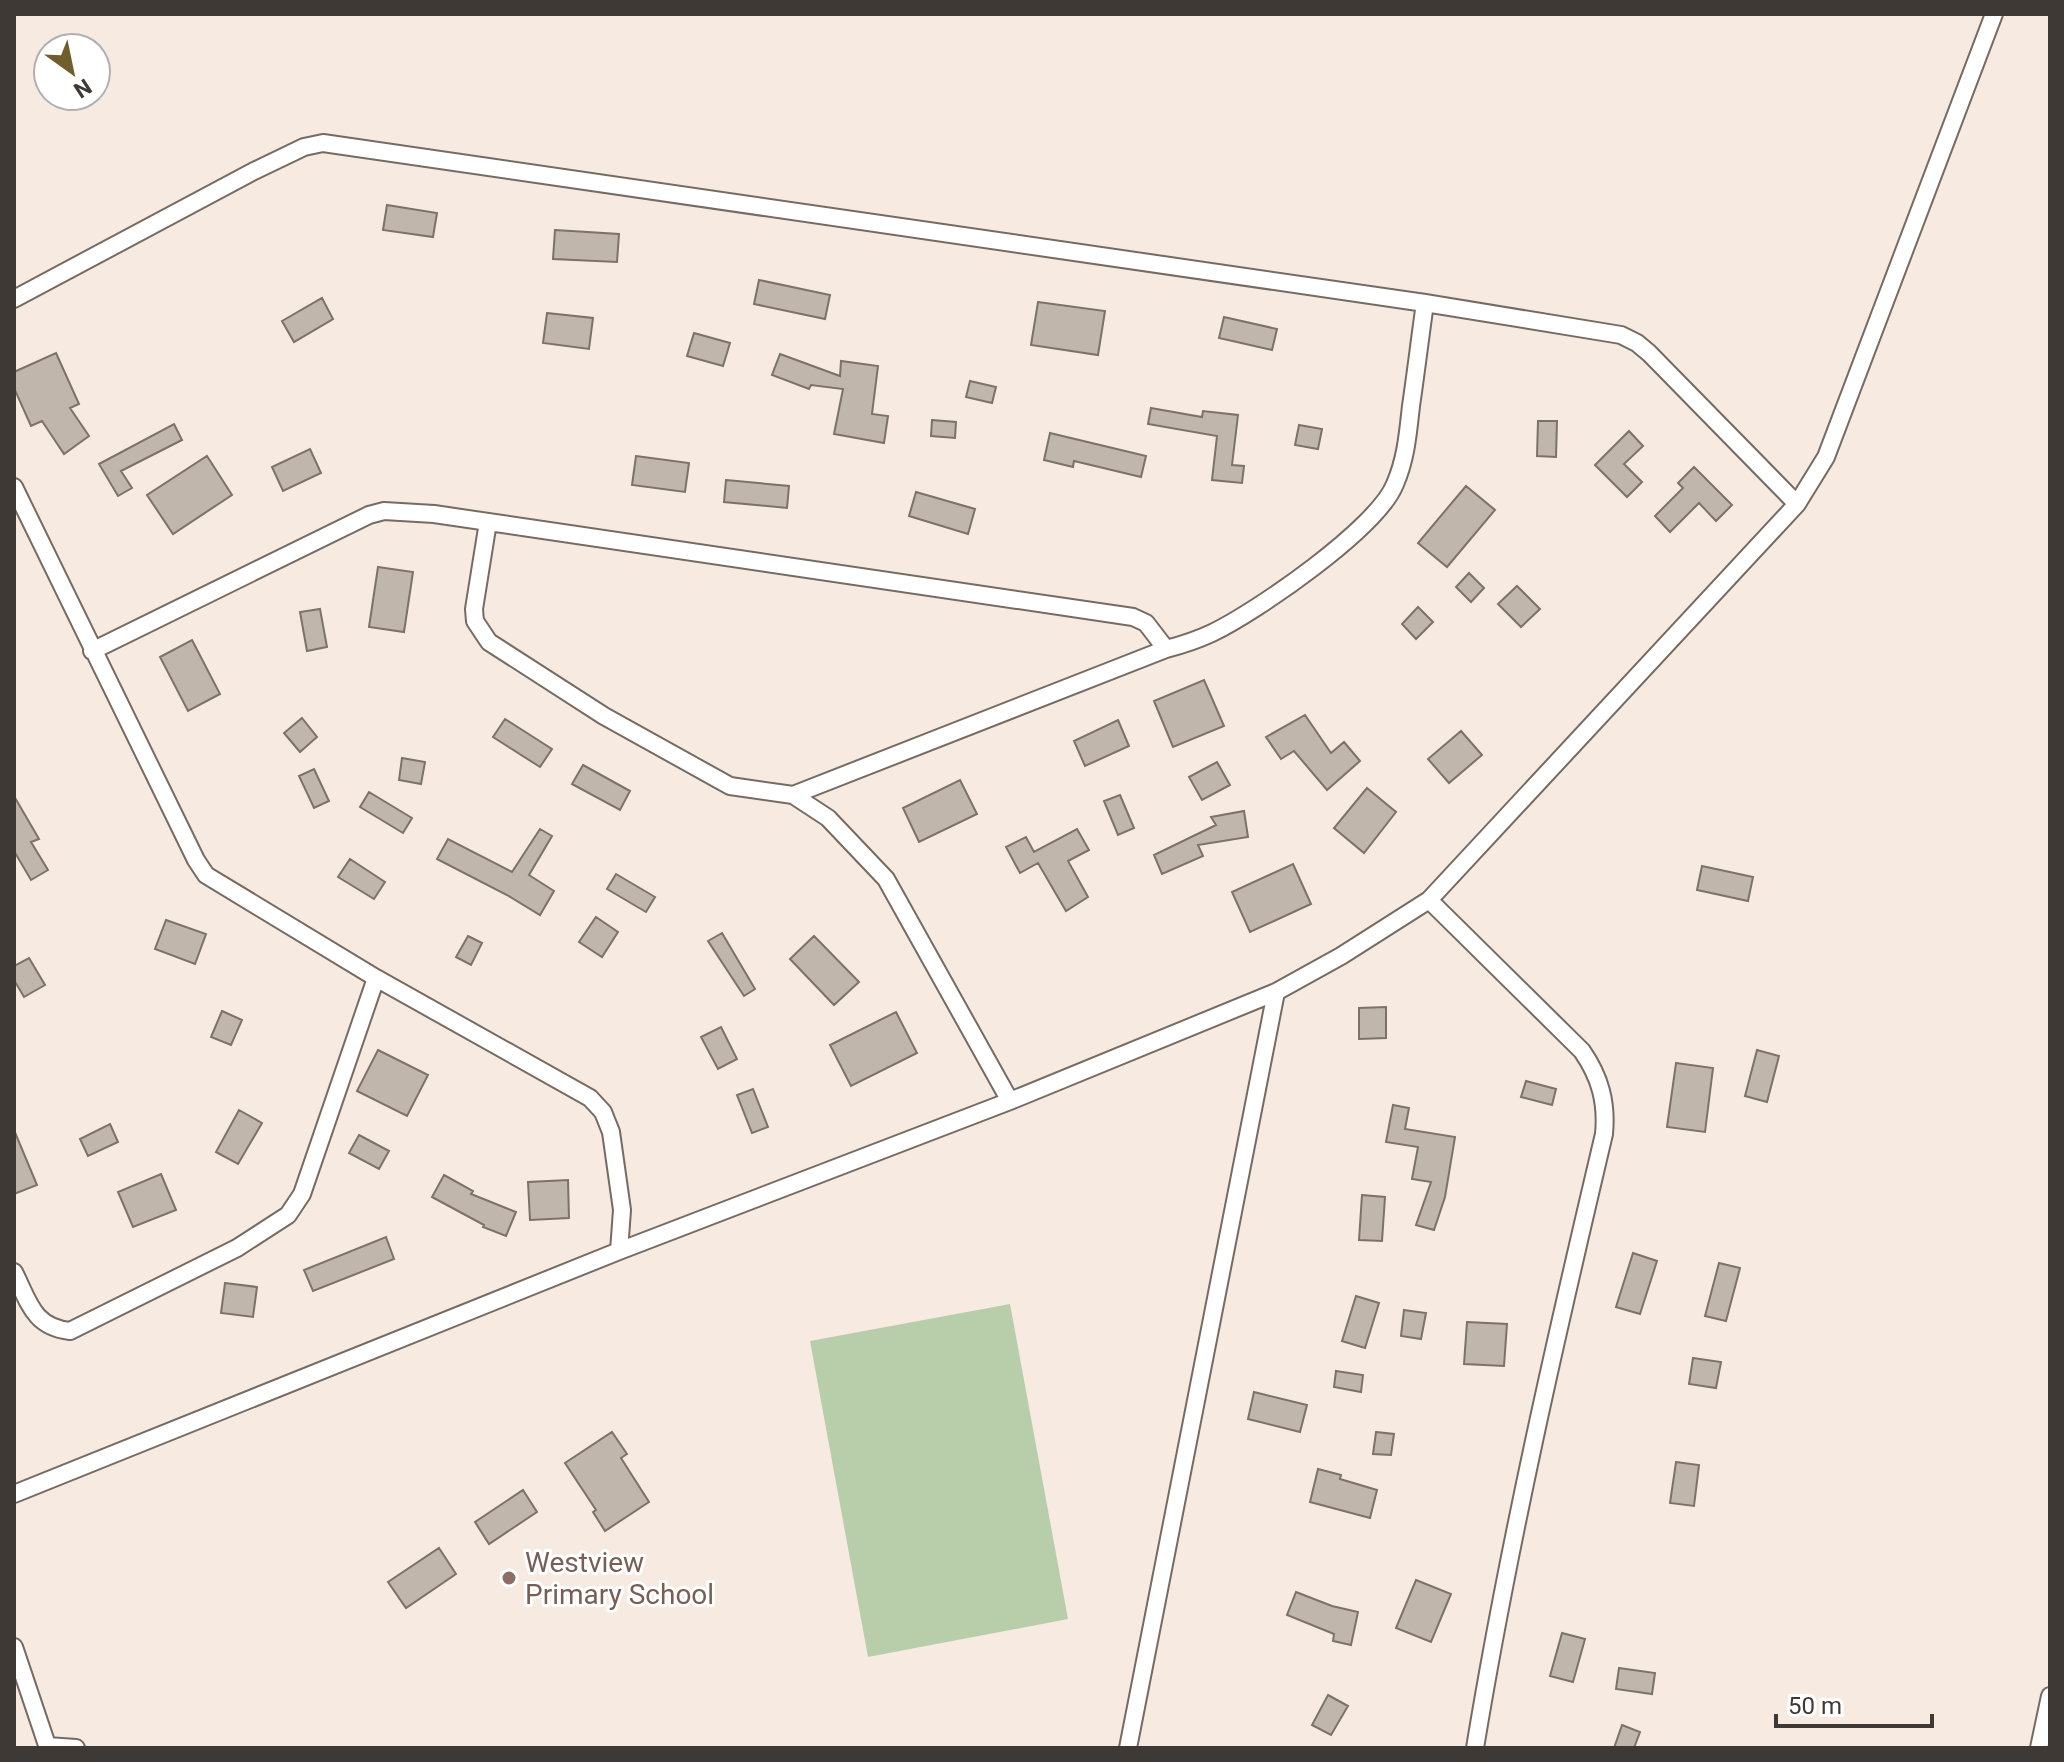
<svg xmlns="http://www.w3.org/2000/svg" width="2064" height="1762" font-family="Roboto,sans-serif">
	<style>
		.green { fill: #b8ceab }
		.building { fill: #c1b6ac; stroke: #7c7269; stroke-width: 2 }
		.lines { fill: none; stroke-linecap: round; stroke-linejoin: round }
		.street-casing { stroke: #756b62; stroke-width: 20 }
		.street { stroke: #fff; stroke-width: 16 }
		.education-dot { fill: #8d6e63; stroke: #fff; stroke-width: 3 }
		.labels { text-anchor: middle; dominant-baseline: central; stroke-width: 6; stroke-linejoin: round; paint-order: stroke }
		.education-label { font-size: 28px; fill: #785e54; stroke: #fff; text-anchor: start }
	</style>
	<rect width="100%" height="100%" fill="#f7ebe1"/>
	<path class="green" d="M 1010,1304 L 1068,1619 L 868,1657 L 810,1341 Z"/>
	<path class="building" d="M 387,205 L 437,213 L 433,237 L 383,230 Z
		M 555,230 L 619,234 L 617,262 L 553,259 Z
		M 759,280 L 830,295 L 825,319 L 754,304 Z
		M 322,298 L 333,319 L 294,342 L 282,321 Z
		M 1038,302 L 1105,311 L 1098,355 L 1031,345 Z
		M 547,313 L 593,318 L 589,349 L 543,343 Z
		M 1224,317 L 1277,329 L 1272,350 L 1219,338 Z
		M 694,333 L 730,343 L 723,366 L 687,356 Z
		M 56,353 L 79,404 L 70,408 L 89,436 L 64,454 L 42,421 L 31,426 L 14,388 L 14,372 Z
		M 780,354 L 840,376 L 841,361 L 878,366 L 872,414 L 888,416 L 884,443 L 834,434 L 843,389 L 811,385 L 809,389 L 772,375 Z
		M 970,381 L 996,387 L 992,403 L 966,397 Z
		M 1151,408 L 1202,417 L 1203,411 L 1238,415 L 1232,465 L 1244,466 L 1242,483 L 1212,480 L 1217,436 L 1148,424 Z
		M 932,420 L 956,422 L 955,438 L 931,436 Z
		M 1538,421 L 1557,421 L 1556,457 L 1537,456 Z
		M 174,424 L 182,440 L 121,471 L 132,488 L 118,496 L 99,464 Z
		M 1299,425 L 1322,429 L 1318,449 L 1295,445 Z
		M 1629,431 L 1643,446 L 1624,464 L 1642,482 L 1627,497 L 1595,465 Z
		M 1050,433 L 1146,456 L 1141,477 L 1074,461 L 1073,467 L 1044,460 Z
		M 310,449 L 321,473 L 283,491 L 272,467 Z
		M 207,456 L 232,495 L 173,534 L 147,495 Z
		M 636,456 L 689,463 L 685,492 L 632,485 Z
		M 1694,467 L 1732,505 L 1716,521 L 1699,503 L 1670,532 L 1655,516 L 1683,488 L 1678,483 Z
		M 726,480 L 789,486 L 787,508 L 724,502 Z
		M 1466,486 L 1495,510 L 1447,567 L 1418,543 Z
		M 916,492 L 975,509 L 968,534 L 909,516 Z
		M 378,567 L 413,572 L 404,632 L 369,627 Z
		M 1469,573 L 1484,588 L 1471,602 L 1456,587 Z
		M 1517,586 L 1540,609 L 1521,627 L 1498,604 Z
		M 1418,607 L 1433,622 L 1416,639 L 1402,624 Z
		M 320,609 L 327,647 L 307,651 L 300,612 Z
		M 192,640 L 220,694 L 188,711 L 160,657 Z
		M 1204,680 L 1224,726 L 1173,747 L 1154,701 Z
		M 1305,715 L 1331,753 L 1344,742 L 1360,761 L 1327,790 L 1294,751 L 1281,759 L 1266,737 Z
		M 302,718 L 317,737 L 300,752 L 284,733 Z
		M 505,719 L 552,749 L 540,767 L 493,737 Z
		M 1118,720 L 1129,746 L 1085,766 L 1074,741 Z
		M 1461,731 L 1482,755 L 1449,783 L 1428,759 Z
		M 402,758 L 425,762 L 421,784 L 399,780 Z
		M 1217,762 L 1230,785 L 1202,800 L 1189,777 Z
		M 583,765 L 630,791 L 620,810 L 572,784 Z
		M 314,769 L 329,801 L 314,808 L 299,776 Z
		M 960,780 L 977,814 L 919,842 L 903,808 Z
		M 1367,788 L 1396,812 L 1364,853 L 1334,828 Z
		M 369,792 L 412,818 L 403,833 L 360,807 Z
		M 1120,795 L 1134,828 L 1118,835 L 1104,801 Z
		M 14,796 L 39,839 L 31,842 L 48,870 L 31,880 L 14,851 Z
		M 1244,811 L 1248,837 L 1198,845 L 1203,856 L 1162,874 L 1154,855 L 1216,825 L 1211,817 Z
		M 540,829 L 552,836 L 529,875 L 554,891 L 540,915 L 507,895 L 437,859 L 448,839 L 512,872 Z
		M 1077,829 L 1089,850 L 1068,861 L 1088,897 L 1066,911 L 1038,863 L 1020,873 L 1006,847 L 1026,837 L 1034,852 Z
		M 350,859 L 385,882 L 374,899 L 338,877 Z
		M 1293,864 L 1311,904 L 1250,932 L 1232,892 Z
		M 1702,866 L 1753,877 L 1748,901 L 1697,890 Z
		M 616,874 L 655,897 L 646,912 L 607,889 Z
		M 596,917 L 618,932 L 602,957 L 579,942 Z
		M 166,920 L 206,934 L 195,964 L 155,949 Z
		M 722,933 L 755,989 L 744,996 L 708,941 Z
		M 468,936 L 482,943 L 471,965 L 456,957 Z
		M 814,936 L 859,982 L 834,1005 L 790,959 Z
		M 29,958 L 45,985 L 24,997 L 14,980 L 14,966 Z
		M 1386,1007 L 1386,1038 L 1359,1039 L 1359,1008 Z
		M 222,1011 L 242,1020 L 231,1045 L 211,1037 Z
		M 896,1012 L 917,1053 L 851,1086 L 830,1045 Z
		M 721,1027 L 737,1059 L 718,1069 L 701,1037 Z
		M 378,1050 L 428,1075 L 407,1116 L 357,1091 Z
		M 1757,1050 L 1779,1056 L 1767,1102 L 1745,1096 Z
		M 1676,1063 L 1713,1068 L 1705,1132 L 1667,1127 Z
		M 1526,1081 L 1556,1089 L 1552,1105 L 1521,1097 Z
		M 753,1089 L 768,1127 L 752,1133 L 737,1095 Z
		M 1393,1105 L 1409,1108 L 1405,1129 L 1455,1137 L 1445,1197 L 1434,1230 L 1416,1225 L 1431,1182 L 1412,1179 L 1418,1147 L 1386,1142 Z
		M 239,1110 L 262,1123 L 238,1164 L 216,1152 Z
		M 110,1124 L 118,1142 L 88,1156 L 80,1139 Z
		M 14,1130 L 37,1185 L 14,1194 Z
		M 359,1135 L 389,1151 L 379,1169 L 349,1153 Z
		M 161,1174 L 176,1210 L 133,1227 L 118,1192 Z
		M 444,1175 L 473,1191 L 471,1194 L 516,1212 L 506,1236 L 483,1227 L 484,1225 L 432,1197 Z
		M 568,1180 L 569,1218 L 530,1220 L 528,1182 Z
		M 1362,1195 L 1385,1197 L 1382,1241 L 1359,1240 Z
		M 386,1237 L 394,1259 L 313,1291 L 304,1270 Z
		M 1633,1253 L 1657,1261 L 1640,1314 L 1616,1307 Z
		M 1719,1263 L 1740,1268 L 1726,1321 L 1705,1316 Z
		M 225,1283 L 257,1287 L 253,1317 L 221,1313 Z
		M 1356,1296 L 1379,1303 L 1365,1348 L 1342,1341 Z
		M 1404,1310 L 1426,1313 L 1421,1339 L 1401,1336 Z
		M 1467,1322 L 1507,1324 L 1504,1366 L 1464,1364 Z
		M 1693,1358 L 1721,1362 L 1716,1388 L 1689,1384 Z
		M 1336,1371 L 1363,1375 L 1361,1392 L 1334,1387 Z
		M 1254,1392 L 1307,1405 L 1300,1432 L 1248,1419 Z
		M 612,1432 L 627,1454 L 621,1458 L 649,1502 L 605,1531 L 593,1512 L 596,1510 L 565,1463 Z
		M 1376,1432 L 1394,1434 L 1391,1455 L 1373,1454 Z
		M 1676,1462 L 1699,1465 L 1694,1506 L 1670,1503 Z
		M 1318,1469 L 1341,1475 L 1340,1479 L 1377,1490 L 1370,1518 L 1310,1502 Z
		M 523,1490 L 537,1512 L 489,1544 L 475,1522 Z
		M 439,1548 L 456,1574 L 406,1608 L 388,1582 Z
		M 1416,1580 L 1451,1594 L 1431,1642 L 1396,1628 Z
		M 1296,1592 L 1332,1606 L 1358,1612 L 1351,1645 L 1333,1641 L 1334,1634 L 1287,1615 Z
		M 1562,1633 L 1585,1639 L 1573,1682 L 1550,1676 Z
		M 1619,1668 L 1655,1673 L 1652,1694 L 1616,1689 Z
		M 1328,1695 L 1348,1706 L 1331,1735 L 1312,1725 Z
		M 1622,1725 L 1640,1732 L 1634,1748 L 1614,1748 Z"/>
	<g class="lines">
		<defs>
			<path id="street" d="M 14,299 L 254,171 L 304,147 L 323,143 L 1425,303 L 1621,335 L 1637,343 L 1649,353 L 1797,504
				M 14,487 L 196,860 L 206,875 L 376,978 L 590,1098 L 603,1112 L 611,1132 L 622,1210 L 619,1251
				M 488,522 L 474,609 L 475,621 L 489,642 L 604,716 L 730,786 L 793,795 L 1166,649 C 1182,645 1197,640 1212,633 C 1256,612 1378,528 1395,484 C 1406,459 1408,433 1411,406 C 1416,372 1420,338 1425,303
				M 92,651 L 369,515 L 384,511 L 434,514 L 1133,617 L 1146,623 L 1166,649
				M 793,795 L 828,818 L 886,879 L 1010,1101
				M 1429,900 L 1582,1051 C 1600,1077 1607,1102 1604,1134 C 1556,1337 1509,1542 1475,1748
				M 14,1272 C 29,1302 33,1327 70,1331 L 237,1248 L 288,1215 L 302,1194 L 376,978
				M 14,1494 L 619,1251 L 1010,1101 L 1276,992 L 1341,956 L 1429,900 L 1797,504 L 1826,457 L 1994,14
				M 14,1647 L 48,1748
				M 47,1746 L 76,1748
				M 1128,1748 L 1276,992
				M 2039,1748 L 2050,1696"/>
		</defs>
		<use href="#street" class="street-casing"/>
		<use href="#street" class="street"/>
	</g>
	<circle class="education-dot" cx="509" cy="1578" r="8"/>
	<g class="labels">
		<g class="education-label">
			<text x="525" y="1562">Westview<tspan x="525" dy="32">Primary School</tspan></text>
		</g>
	</g>
	<rect width="2064" height="1762" fill="none" stroke="#3e3935" stroke-width="32"/>
	<g transform="translate(72 72) rotate(147)"><circle r="38" fill="#ffffff" stroke="#b2b0ae" stroke-width="2"/>
	<path d="M0-6L14 30L0 20L-14 30Z" fill="#705e2c"/>
	<text y="-12" font-size="22" font-weight="bold" text-anchor="middle" fill="#3e3935">N</text>
	</g>
	<path d="M1776 1714v12h156v-12" fill="none" stroke="#3e3935" stroke-width="4"/>
	<text x="1788" y="1714" font-size="24" fill="#3e3935" stroke="#ffffff" stroke-width="6" paint-order="stroke">50 m</text>
</svg>
